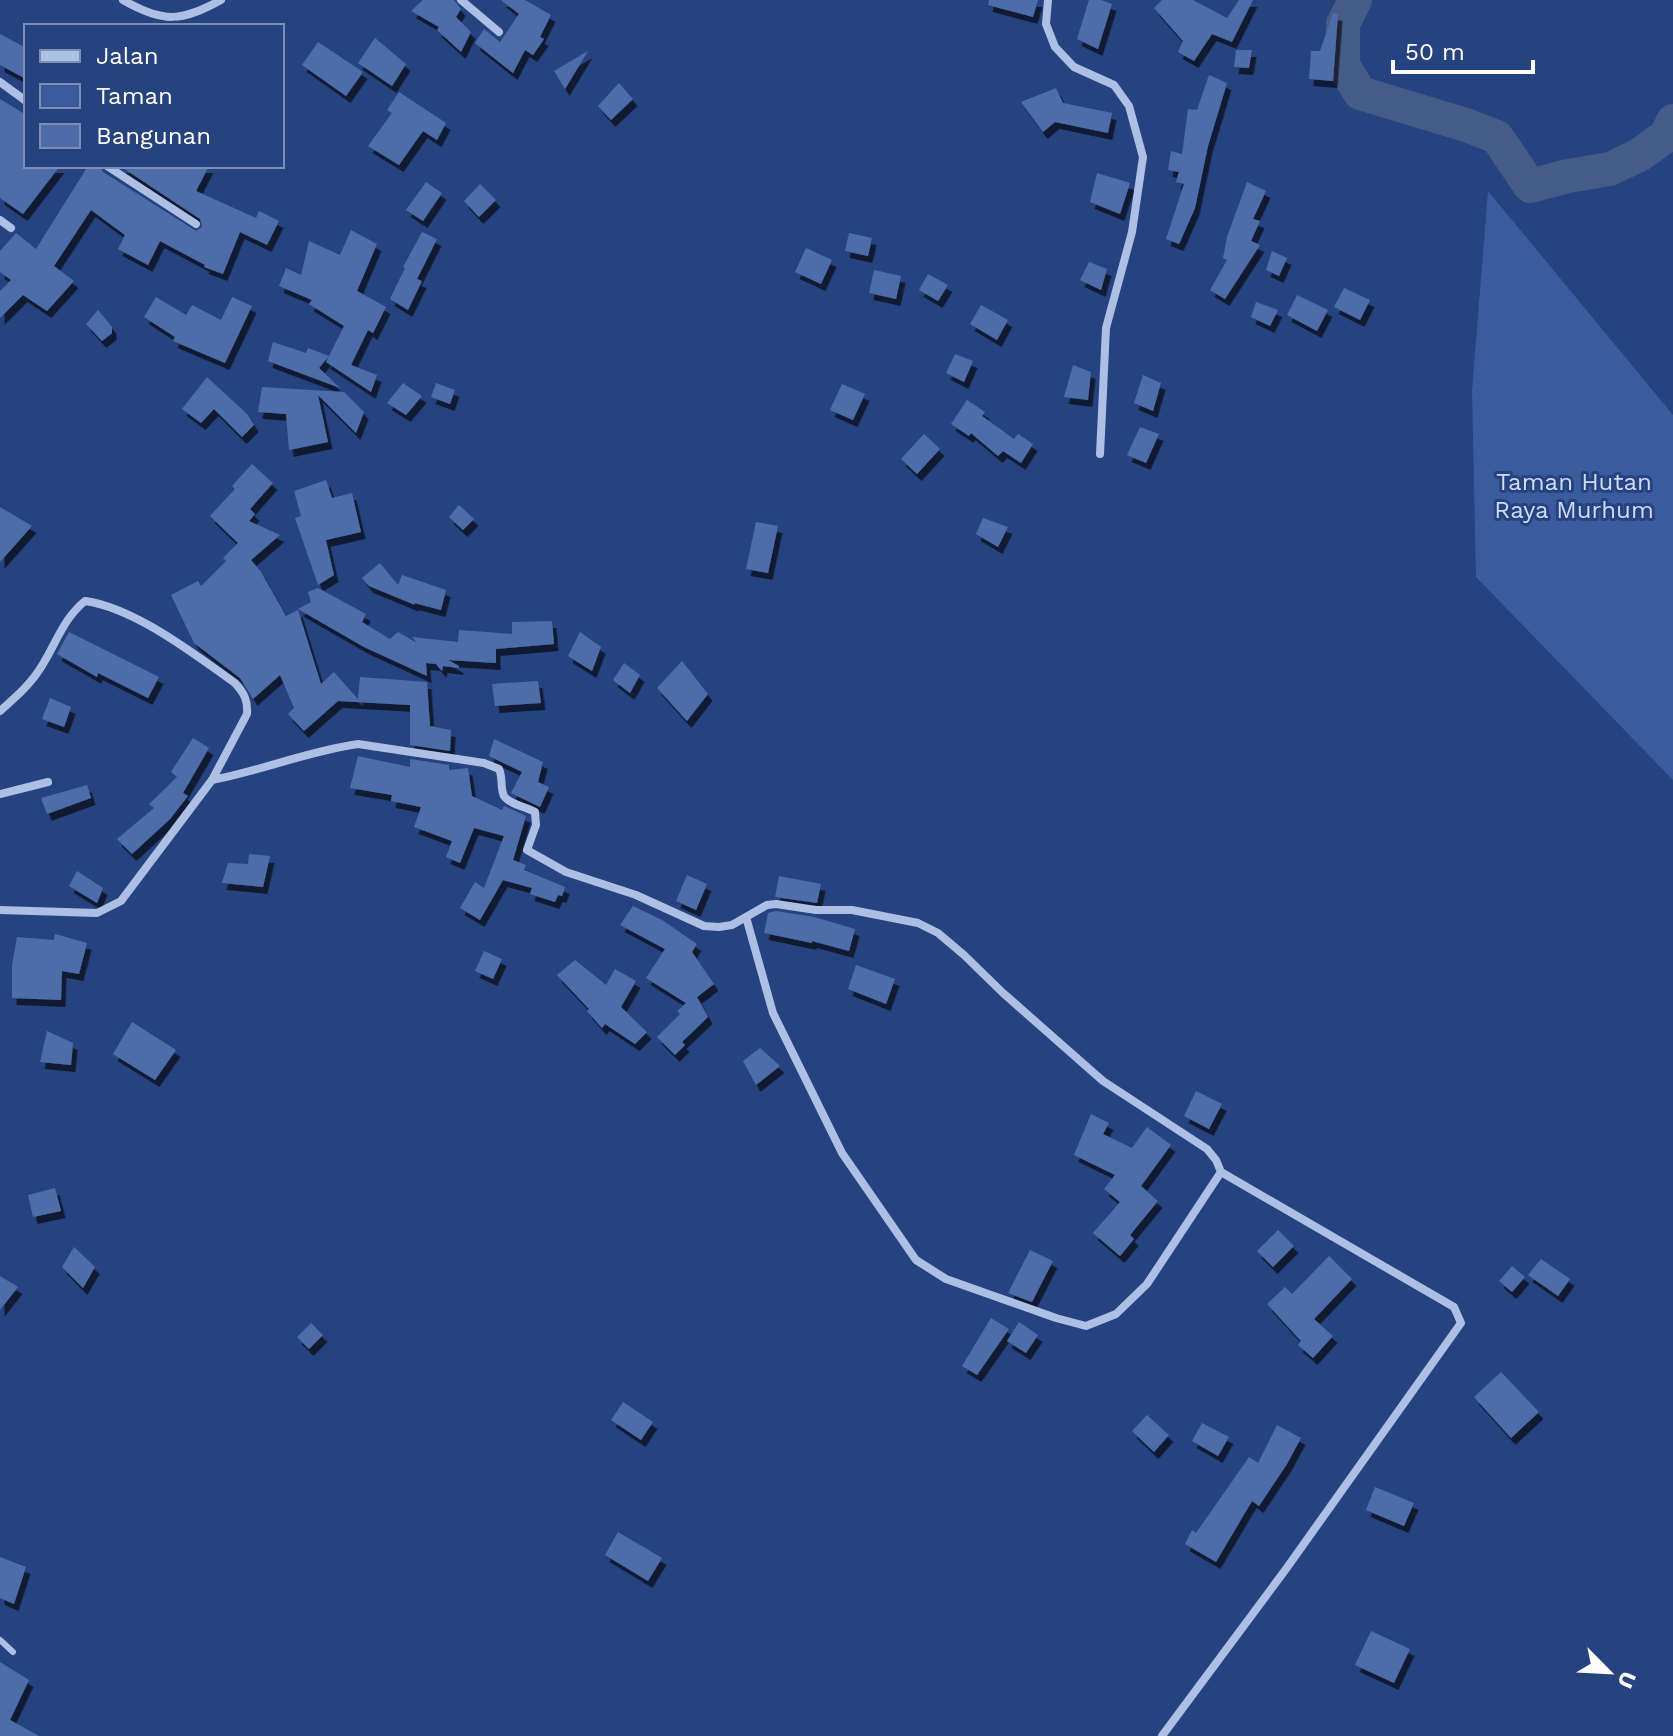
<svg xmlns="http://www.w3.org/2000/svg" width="1673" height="1736" font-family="'Work Sans',sans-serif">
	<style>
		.green { fill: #3a5c9d }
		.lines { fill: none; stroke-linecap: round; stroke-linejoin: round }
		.river { stroke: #465c88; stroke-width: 34 }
		.building { fill: #4e6da8; filter: url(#shadow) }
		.service { stroke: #acc0e6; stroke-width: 6 }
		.minor { stroke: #acc0e6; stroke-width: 8 }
		.labels { text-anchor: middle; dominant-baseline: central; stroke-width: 6; stroke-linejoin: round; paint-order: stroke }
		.park-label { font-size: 24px; fill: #cfdcf5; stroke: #25447f }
	</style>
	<defs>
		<filter id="shadow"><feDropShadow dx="4.5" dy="7" stdDeviation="0" flood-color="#0009"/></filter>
	</defs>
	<rect width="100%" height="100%" fill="#25447f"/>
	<path class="green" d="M 1488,191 L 1673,415 L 1673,780 L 1476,577 L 1472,391 Z"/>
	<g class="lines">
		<path class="river" d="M 1355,0 L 1343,24 L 1343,65 L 1360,93 L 1466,125 L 1497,137 L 1530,186 L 1568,176 L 1610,169 L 1639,155 L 1666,136 L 1673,121"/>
	</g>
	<path class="building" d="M 423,0 L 454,0 L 461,9 L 456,17 L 471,32 L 461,52 L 437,30 L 439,27 L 411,11 Z
		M 501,0 L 525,0 L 551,15 L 540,37 L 544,39 L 533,55 L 525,50 L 513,73 L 475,43 L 484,29 L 500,42 L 519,14 Z
		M 989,0 L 1038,0 L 1033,17 L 988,5 Z
		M 1089,0 L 1101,0 L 1112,4 L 1098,49 L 1077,39 Z
		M 1162,0 L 1193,0 L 1227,18 L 1239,0 L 1253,0 L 1232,42 L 1212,34 L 1194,61 L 1178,52 L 1183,41 L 1154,8 Z
		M 1333,13 L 1338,14 L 1333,81 L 1309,79 L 1311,51 L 1320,51 Z
		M 0,34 L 26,48 L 26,79 L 0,65 Z
		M 375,38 L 406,64 L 392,86 L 358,63 Z
		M 318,42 L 363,72 L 346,96 L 302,65 Z
		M 1236,50 L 1252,50 L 1249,68 L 1234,67 Z
		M 588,51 L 565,89 L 554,71 Z
		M 1209,75 L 1227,83 L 1208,146 L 1195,208 L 1179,244 L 1166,239 L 1184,184 L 1176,182 L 1179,172 L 1168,170 L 1171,151 L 1182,154 L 1188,109 L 1197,110 Z
		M 619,83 L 633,99 L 611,120 L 598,106 Z
		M 1056,88 L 1063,103 L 1112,113 L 1108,133 L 1055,122 L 1043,132 L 1021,102 Z
		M 399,92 L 446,123 L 437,140 L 423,131 L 399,165 L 368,146 L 392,113 L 387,110 Z
		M 0,99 L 26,115 L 26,166 L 60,166 L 23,214 L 0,198 Z
		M 88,166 L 100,166 L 103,172 L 196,231 L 202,227 L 200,219 L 120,166 L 209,166 L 196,191 L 256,218 L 259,211 L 279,221 L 267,245 L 240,232 L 223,274 L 204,267 L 205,265 L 160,241 L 148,265 L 118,249 L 125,235 L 91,210 L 54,266 L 74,281 L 47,311 L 23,295 L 0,318 L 0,291 L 11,280 L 0,272 L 0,251 L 16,233 L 36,249 Z
		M 1097,173 L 1130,183 L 1120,214 L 1090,202 Z
		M 426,182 L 442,193 L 423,221 L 406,210 Z
		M 1247,182 L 1266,191 L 1253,219 L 1260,221 L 1251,241 L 1260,245 L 1225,299 L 1210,290 L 1227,260 L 1223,258 L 1227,237 Z
		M 480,184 L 496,200 L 479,217 L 464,201 Z
		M 351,230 L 377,244 L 357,291 L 386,307 L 373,333 L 368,330 L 351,365 L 377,375 L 371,392 L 326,362 L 344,326 L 309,304 L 312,300 L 279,286 L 286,268 L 301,275 L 309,241 L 340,255 Z
		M 422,232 L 437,239 L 417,279 L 422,281 L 408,310 L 390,299 L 405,268 L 403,267 Z
		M 849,233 L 872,238 L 868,256 L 845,251 Z
		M 806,248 L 832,260 L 821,284 L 795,272 Z
		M 1272,251 L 1287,258 L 1279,276 L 1266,270 Z
		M 1089,262 L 1107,269 L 1101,290 L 1080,280 Z
		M 874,270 L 901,276 L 896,299 L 869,293 Z
		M 928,274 L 948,285 L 938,301 L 919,290 Z
		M 1344,288 L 1370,300 L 1360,320 L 1334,307 Z
		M 1297,295 L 1328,310 L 1317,331 L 1287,315 Z
		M 156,297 L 186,315 L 192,305 L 221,320 L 232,297 L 252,306 L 225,363 L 173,341 L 175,337 L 144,317 Z
		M 1256,302 L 1278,310 L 1270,326 L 1251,317 Z
		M 981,305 L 1008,320 L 997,340 L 970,324 Z
		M 98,310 L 112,327 L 112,333 L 102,341 L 86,324 Z
		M 273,342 L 306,353 L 308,348 L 329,356 L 319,368 L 340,388 L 268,361 Z
		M 955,354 L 973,361 L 964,382 L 946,373 Z
		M 1073,365 L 1091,372 L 1088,400 L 1064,397 Z
		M 1143,375 L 1161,383 L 1153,411 L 1134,403 Z
		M 207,377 L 247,414 L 254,425 L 242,437 L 214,409 L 201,423 L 182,409 Z
		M 403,383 L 422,396 L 406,415 L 387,403 Z
		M 436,383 L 455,390 L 450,404 L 431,397 Z
		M 842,384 L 865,394 L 853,420 L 830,410 Z
		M 262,387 L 344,392 L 364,412 L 356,433 L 318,395 L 328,442 L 289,450 L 286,414 L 258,412 Z
		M 967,400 L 985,412 L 982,416 L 1014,439 L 1018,434 L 1033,444 L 1021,463 L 1003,451 L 998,456 L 971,433 L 969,436 L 951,424 Z
		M 1140,427 L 1159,434 L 1146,463 L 1127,455 Z
		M 924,434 L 940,449 L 917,474 L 901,459 Z
		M 252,464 L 273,483 L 250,509 L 255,514 L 249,521 L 280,535 L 251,560 L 261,572 L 286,616 L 298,610 L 321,684 L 334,672 L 358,699 L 360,677 L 427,682 L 430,726 L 451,730 L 450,751 L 410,745 L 410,705 L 338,701 L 304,731 L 288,714 L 294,708 L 280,675 L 253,699 L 240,678 L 194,643 L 171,595 L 198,581 L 201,586 L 226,561 L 223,558 L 238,543 L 210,516 L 235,489 L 232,486 Z
		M 326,480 L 332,498 L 352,493 L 361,532 L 326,540 L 334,575 L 318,585 L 295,518 L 301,516 L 294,491 Z
		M 459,505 L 474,519 L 463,530 L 449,517 Z
		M 0,507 L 32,526 L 0,562 Z
		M 983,518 L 1008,527 L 998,547 L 976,534 Z
		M 756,522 L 778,526 L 768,573 L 746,569 Z
		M 380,563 L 398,585 L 402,575 L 446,590 L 441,610 L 414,603 L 415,605 L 369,586 L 362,578 Z
		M 318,588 L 366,614 L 362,622 L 390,639 L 398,632 L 417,643 L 412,637 L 458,642 L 459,630 L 512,634 L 512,622 L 552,621 L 554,644 L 496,649 L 496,663 L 448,660 L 459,666 L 459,668 L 443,666 L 442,671 L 436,664 L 426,663 L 427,676 L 364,647 L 298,609 L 311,602 L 308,592 Z
		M 69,632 L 159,677 L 148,698 L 98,673 L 97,677 L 57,654 Z
		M 580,632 L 601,647 L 592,671 L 568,656 Z
		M 682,661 L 708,694 L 687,721 L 657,688 Z
		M 624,663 L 640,675 L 630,693 L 613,680 Z
		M 538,681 L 541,703 L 495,706 L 492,684 Z
		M 50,698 L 71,707 L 64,727 L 42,719 Z
		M 193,738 L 209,748 L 183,793 L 188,796 L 170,819 L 132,854 L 117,839 L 154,808 L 149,804 L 177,777 L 171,772 Z
		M 494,739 L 543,762 L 538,782 L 549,787 L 540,807 L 511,793 L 522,772 L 489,756 Z
		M 358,756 L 410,767 L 410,759 L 449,765 L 449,770 L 468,768 L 472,796 L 502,810 L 504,806 L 526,816 L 513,860 L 526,865 L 524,870 L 565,887 L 562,896 L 558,895 L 555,902 L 530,894 L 532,888 L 503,880 L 480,920 L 460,908 L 475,882 L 484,888 L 504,836 L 474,828 L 460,863 L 446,857 L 452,841 L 414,827 L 421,807 L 391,801 L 392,795 L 350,788 Z
		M 87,785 L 91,798 L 47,814 L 41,798 Z
		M 249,854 L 270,856 L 263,887 L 222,883 L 228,863 L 248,864 Z
		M 77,871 L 103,888 L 97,903 L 69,886 Z
		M 687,875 L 707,884 L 696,910 L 676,901 Z
		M 779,876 L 821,884 L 817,903 L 775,897 Z
		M 633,906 L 662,920 L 697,944 L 692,952 L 714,984 L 697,997 L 708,1017 L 682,1042 L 685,1045 L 675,1055 L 657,1037 L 680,1014 L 677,1011 L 686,1003 L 646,978 L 665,949 L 620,925 Z
		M 776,911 L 814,917 L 855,929 L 849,951 L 812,941 L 812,943 L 764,933 L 768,913 Z
		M 55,934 L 87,943 L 79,974 L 62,971 L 61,1000 L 12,998 L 12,965 L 17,937 L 54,940 Z
		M 484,951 L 502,959 L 493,979 L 475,971 Z
		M 575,960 L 606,985 L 615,969 L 636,981 L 621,1007 L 647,1032 L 635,1044 L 605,1024 L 602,1028 L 587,1011 L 589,1009 L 557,975 Z
		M 856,965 L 895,979 L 886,1004 L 848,989 Z
		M 132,1022 L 176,1050 L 155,1080 L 113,1054 Z
		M 47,1031 L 73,1043 L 71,1065 L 40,1062 Z
		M 760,1048 L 780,1066 L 756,1085 L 743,1061 Z
		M 1196,1091 L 1222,1104 L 1209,1129 L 1184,1116 Z
		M 1091,1114 L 1109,1123 L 1103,1134 L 1132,1148 L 1147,1127 L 1171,1145 L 1141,1186 L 1158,1201 L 1130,1235 L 1134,1239 L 1120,1256 L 1093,1233 L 1120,1202 L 1104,1189 L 1115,1175 L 1074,1155 Z
		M 55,1188 L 61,1211 L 33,1217 L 28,1195 Z
		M 1278,1230 L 1294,1246 L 1273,1267 L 1257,1251 Z
		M 74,1247 L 95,1267 L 83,1288 L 62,1267 Z
		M 1030,1250 L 1053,1261 L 1032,1302 L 1008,1293 Z
		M 1329,1256 L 1352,1279 L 1314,1319 L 1333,1336 L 1313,1358 L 1298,1345 L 1301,1341 L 1267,1304 L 1285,1287 L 1292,1294 Z
		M 1541,1259 L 1570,1279 L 1558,1296 L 1528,1275 Z
		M 1512,1266 L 1525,1277 L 1512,1292 L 1499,1281 Z
		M 0,1276 L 18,1287 L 0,1310 Z
		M 991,1318 L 1009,1329 L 977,1375 L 962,1366 Z
		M 1019,1322 L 1038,1335 L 1026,1353 L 1007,1341 Z
		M 311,1323 L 323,1335 L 309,1349 L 297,1337 Z
		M 1501,1372 L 1539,1412 L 1511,1438 L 1474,1397 Z
		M 623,1402 L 653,1422 L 641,1440 L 611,1420 Z
		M 1147,1415 L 1169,1435 L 1154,1452 L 1132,1431 Z
		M 1202,1423 L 1229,1437 L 1218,1456 L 1192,1441 Z
		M 1277,1425 L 1301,1438 L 1287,1464 L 1259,1506 L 1252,1501 L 1216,1562 L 1185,1544 L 1192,1530 L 1196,1533 L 1249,1457 L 1258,1463 Z
		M 1375,1487 L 1414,1503 L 1404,1526 L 1366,1510 Z
		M 618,1532 L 662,1558 L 648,1581 L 605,1555 Z
		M 0,1557 L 26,1567 L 14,1604 L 0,1598 Z
		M 1371,1631 L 1410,1649 L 1394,1683 L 1355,1665 Z
		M 0,1662 L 29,1680 L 10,1720 L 39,1736 L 0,1736 Z"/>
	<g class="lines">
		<path class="service" d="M 0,1640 L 13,1652"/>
		<path class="minor" d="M 123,0 C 163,23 181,22 221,0
			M 461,0 L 499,32
			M 1048,0 L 1046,24 L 1055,47 L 1074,67 L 1114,85 L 1129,106 L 1143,157 L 1132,232 L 1106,328 L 1100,454
			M 0,82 L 26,101
			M 107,166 L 196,224
			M 0,220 L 11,228
			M 0,711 C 17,696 32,683 43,664 C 57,641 64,618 85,601 C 135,608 194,654 235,683 C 244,693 248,700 247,714 L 212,780 L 121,901 L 97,913 L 0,910
			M 212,780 C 261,771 308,751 358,744 L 484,763 L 499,769 C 503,777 500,788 504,796 C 509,804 527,807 535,812 L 536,825 L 527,850 L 566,872 L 636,895 L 704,926 L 719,927 L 732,925 L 767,905 L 776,904 L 816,910 L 852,910 L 918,923 L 938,933 L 964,955 L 1003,993 L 1103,1081 L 1207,1149 L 1216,1160 L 1221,1172
			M 0,794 L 48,782
			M 746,917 L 773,1013 L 842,1153 L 916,1260 L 946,1279 L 1056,1318 L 1086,1326 L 1116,1314 L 1147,1284 L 1221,1172 L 1454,1307 L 1461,1323 L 1286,1569 L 1162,1736"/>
	</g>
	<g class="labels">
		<g class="park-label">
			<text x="1574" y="482">Taman Hutan<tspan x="1574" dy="28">Raya Murhum</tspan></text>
		</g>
	</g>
	<rect x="24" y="24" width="260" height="144" fill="#25447f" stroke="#7c8fb2" stroke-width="2"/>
	<rect x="40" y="50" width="40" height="12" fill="#acc0e6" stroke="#7c8fb2" stroke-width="2"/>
	<text x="96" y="64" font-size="24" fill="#ffffff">Jalan</text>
	<rect x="40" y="84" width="40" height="24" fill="#3a5c9d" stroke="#7c8fb2" stroke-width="2"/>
	<text x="96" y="104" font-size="24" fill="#ffffff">Taman</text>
	<rect x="40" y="124" width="40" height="24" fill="#4e6da8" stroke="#7c8fb2" stroke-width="2"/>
	<text x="96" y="144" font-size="24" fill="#ffffff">Bangunan</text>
	<g transform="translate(1609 1672) rotate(114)" stroke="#25447f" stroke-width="6" paint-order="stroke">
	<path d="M0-6L14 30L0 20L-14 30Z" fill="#ffffff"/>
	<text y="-12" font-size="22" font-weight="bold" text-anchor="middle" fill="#ffffff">U</text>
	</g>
	<path d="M1393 60v12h140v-12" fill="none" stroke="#ffffff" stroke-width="4"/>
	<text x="1405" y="60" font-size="24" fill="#ffffff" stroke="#25447f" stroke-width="6" paint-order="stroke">50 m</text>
</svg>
